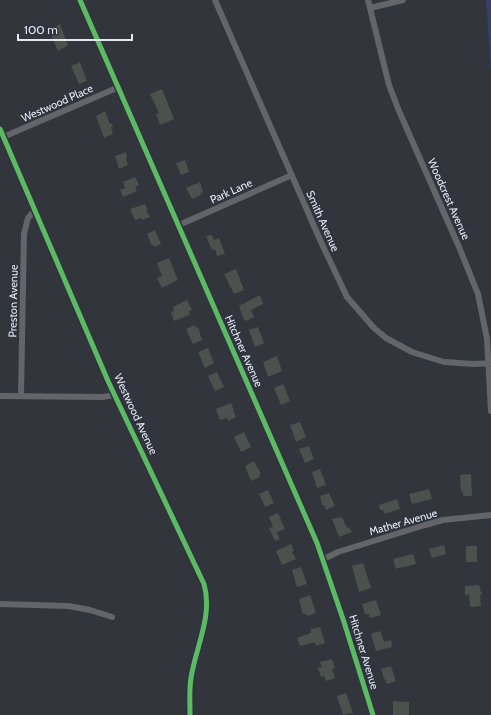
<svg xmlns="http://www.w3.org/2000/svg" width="491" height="715" font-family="Cabin,sans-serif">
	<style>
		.green { fill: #344064 }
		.building { fill: #4b514c }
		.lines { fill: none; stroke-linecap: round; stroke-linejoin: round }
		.minor { stroke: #63656b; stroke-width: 6 }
		.cycleway-casing { stroke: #2f3440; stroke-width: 8 }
		.cycleway { stroke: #5cba63; stroke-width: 5 }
		.labels { text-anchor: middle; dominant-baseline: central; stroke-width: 3; stroke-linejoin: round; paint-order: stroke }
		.street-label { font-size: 11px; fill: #e4e7ef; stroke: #2f3440 }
	</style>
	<rect width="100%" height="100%" fill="#33353c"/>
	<path class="green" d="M 486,0 L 491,0 L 491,72 Z"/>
	<path class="building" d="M 60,24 L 68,45 L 58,51 L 49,30 Z
		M 80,62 L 87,81 L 79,84 L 71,66 Z
		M 162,89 L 174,119 L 160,125 L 156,114 L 159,113 L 150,94 Z
		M 105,111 L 110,124 L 112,123 L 113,127 L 111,127 L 113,134 L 104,138 L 96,116 Z
		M 126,152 L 127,157 L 126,158 L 128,165 L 119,169 L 115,156 Z
		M 185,160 L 189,172 L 181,175 L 176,163 Z
		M 135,177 L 139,185 L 135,187 L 137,191 L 123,197 L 120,190 L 125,188 L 123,182 Z
		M 200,182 L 203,192 L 200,194 L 201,195 L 192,199 L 186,188 Z
		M 145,204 L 148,210 L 146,210 L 150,217 L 142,220 L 141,218 L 135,220 L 130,209 Z
		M 155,230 L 161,244 L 154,247 L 152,244 L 151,244 L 147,234 Z
		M 212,235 L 214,240 L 219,238 L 225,254 L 217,256 L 215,249 L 212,250 L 206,236 Z
		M 169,258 L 178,280 L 162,288 L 157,278 L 162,276 L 157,263 Z
		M 236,269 L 244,290 L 234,294 L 224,274 Z
		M 260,295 L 263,304 L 251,310 L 254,317 L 246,321 L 243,318 L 239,306 Z
		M 187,300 L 192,310 L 189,311 L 190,315 L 174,321 L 171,312 L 174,311 L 173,307 Z
		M 195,325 L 196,328 L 198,327 L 202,340 L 193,344 L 186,329 Z
		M 258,327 L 264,343 L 255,347 L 249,330 Z
		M 208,348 L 214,363 L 205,368 L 198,352 Z
		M 277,356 L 282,371 L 268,377 L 263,362 Z
		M 217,372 L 224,387 L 215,391 L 208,376 Z
		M 283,384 L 290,401 L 281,405 L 274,388 Z
		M 231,403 L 234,410 L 233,410 L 236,417 L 228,421 L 227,418 L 220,420 L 216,409 Z
		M 300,422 L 306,437 L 296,442 L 290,425 Z
		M 244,432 L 251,447 L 241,452 L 234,437 Z
		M 309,446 L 314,459 L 305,463 L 299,449 Z
		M 254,461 L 261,474 L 259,474 L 260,477 L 251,481 L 245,466 Z
		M 320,469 L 326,485 L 317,488 L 312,472 Z
		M 471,474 L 472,496 L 463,496 L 463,491 L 461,492 L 460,475 Z
		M 429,489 L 432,499 L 412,504 L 409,494 Z
		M 268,490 L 274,503 L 265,507 L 259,494 Z
		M 329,493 L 335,506 L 326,510 L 324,505 L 322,505 L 320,496 Z
		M 397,499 L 400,509 L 385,514 L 383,510 L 380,510 L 379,505 Z
		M 278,513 L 285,529 L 277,532 L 280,539 L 275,541 L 269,528 L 273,527 L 269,517 Z
		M 342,517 L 347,528 L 349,527 L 352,532 L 339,537 L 332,519 Z
		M 291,544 L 294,551 L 292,552 L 296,559 L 282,565 L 276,551 Z
		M 444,545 L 446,554 L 432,558 L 429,549 Z
		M 466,546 L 477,546 L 477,562 L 466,562 Z
		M 413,554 L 416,564 L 401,568 L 401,567 L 396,569 L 393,559 Z
		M 363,563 L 371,588 L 359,592 L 352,566 Z
		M 301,567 L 307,584 L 297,587 L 292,570 Z
		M 479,585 L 482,595 L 480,595 L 481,606 L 470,607 L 469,594 L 465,595 L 465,586 Z
		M 310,595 L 316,613 L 307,616 L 306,614 L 303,614 L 299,599 Z
		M 376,600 L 381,615 L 370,618 L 369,614 L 365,614 L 362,604 Z
		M 320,627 L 325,643 L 316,646 L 315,642 L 300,646 L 297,638 L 311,633 L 311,629 Z
		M 380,631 L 384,642 L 391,640 L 392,647 L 376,651 L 371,634 Z
		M 332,659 L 335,668 L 332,669 L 335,678 L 326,681 L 324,676 L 321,677 L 318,668 L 322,667 L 320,662 Z
		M 391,666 L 396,681 L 387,684 L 385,679 L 384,679 L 381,669 Z
		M 346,693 L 353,713 L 343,715 L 337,696 Z
		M 393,701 L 409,702 L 409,715 L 393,715 Z"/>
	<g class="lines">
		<path class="minor" d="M 80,0 L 317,543 L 344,622 L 373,715
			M 215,0 L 321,242 L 347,297 L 374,328 L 386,338 L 412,352 L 444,362 L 474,364 L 491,363
			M 368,0 L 389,85 L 399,111 L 459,247 L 478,294 L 487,339 L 491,411
			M 370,8 L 403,0
			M 0,129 L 108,381 L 204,584 C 213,616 196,646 191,678 C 189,690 190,703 190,715
			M 3,137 L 119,87
			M 179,225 L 292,175
			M 0,396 L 102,397 L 115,395
			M 21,396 L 24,234 L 28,218 L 35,210
			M 324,559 L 338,552 L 425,525 L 443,520 L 491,515
			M 0,604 L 68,606 L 90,610 L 112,617"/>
		<defs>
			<path id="cycleway" d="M 80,0 L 317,543 L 344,622 L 373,715
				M 0,129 L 108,381 L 204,584 C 213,616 196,646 191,678 C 189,690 190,703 190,715"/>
		</defs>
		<use href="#cycleway" class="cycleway-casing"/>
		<use href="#cycleway" class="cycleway"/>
	</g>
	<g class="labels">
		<g class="street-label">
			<text transform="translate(57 103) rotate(-24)">Westwood Place</text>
			<text transform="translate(231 191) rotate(-24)">Park Lane</text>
			<text transform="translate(449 199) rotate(66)">Woodcrest Avenue</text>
			<text transform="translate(323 221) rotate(66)">Smith Avenue</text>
			<text transform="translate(13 301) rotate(-89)">Preston Avenue</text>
			<text transform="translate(244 351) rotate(66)">Hitchner Avenue</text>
			<text transform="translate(136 414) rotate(65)">Westwood Avenue</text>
			<text transform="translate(403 522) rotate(-16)">Mather Avenue</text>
			<text transform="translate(364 652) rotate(73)">Hitchner Avenue</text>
		</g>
	</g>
	<path d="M18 34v6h114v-6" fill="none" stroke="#e4e7ef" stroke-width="2"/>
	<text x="24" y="34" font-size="12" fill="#e4e7ef" stroke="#2f3440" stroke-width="3" paint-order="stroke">100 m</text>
</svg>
